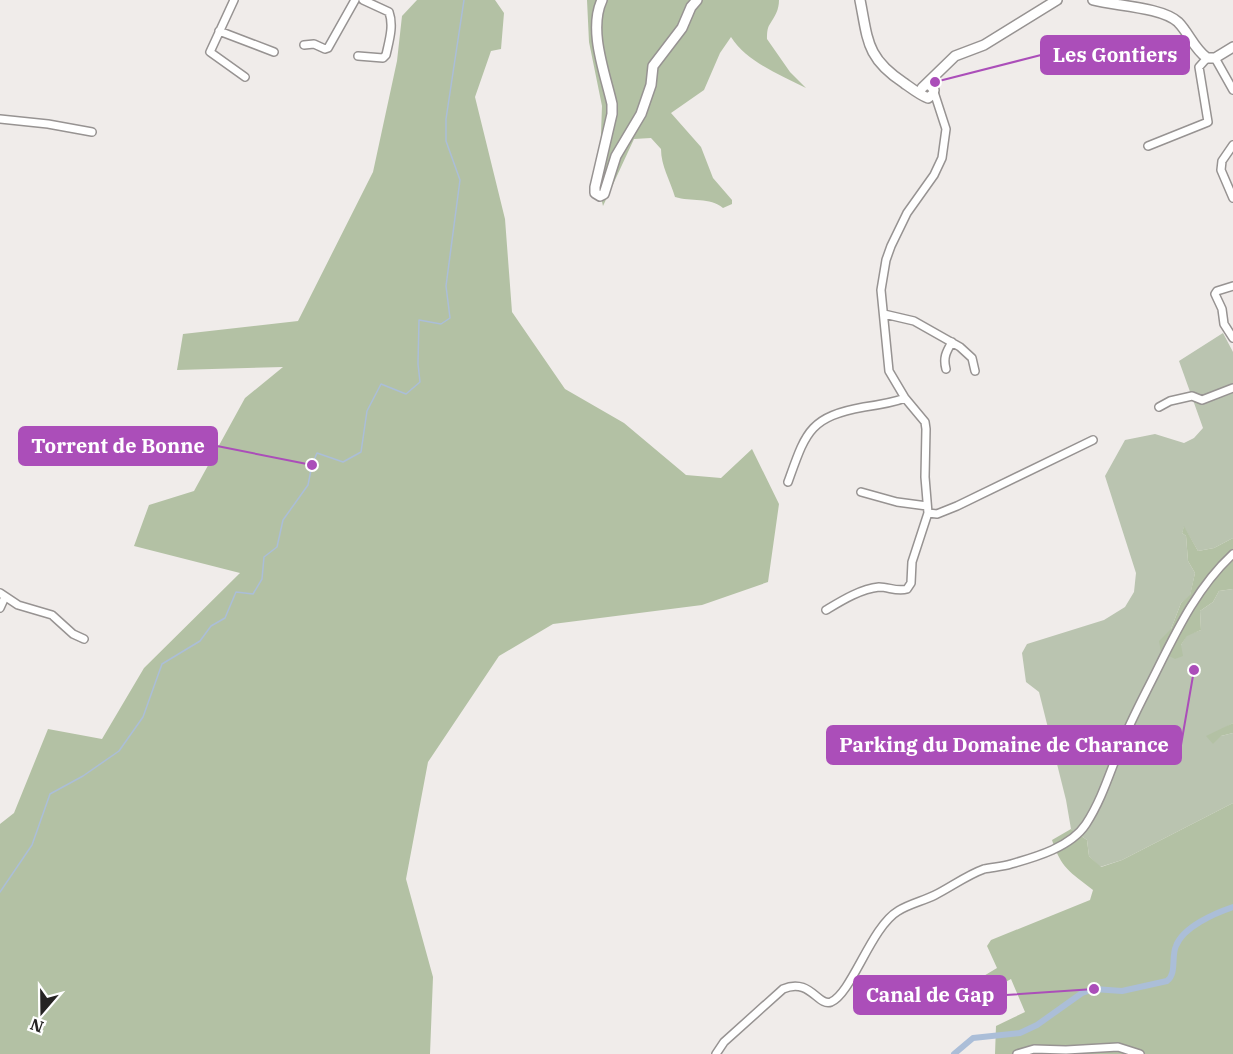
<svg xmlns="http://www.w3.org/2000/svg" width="1233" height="1054" font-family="'IBM Plex Serif',serif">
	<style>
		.green { fill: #bac4b0 }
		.forest { fill: #b3c1a4 }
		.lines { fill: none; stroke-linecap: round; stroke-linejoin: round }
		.stream { stroke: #abbed8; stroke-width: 1.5 }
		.canal { stroke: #abbed8; stroke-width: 6 }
		.street-casing { stroke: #979392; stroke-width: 10 }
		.secondary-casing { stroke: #979392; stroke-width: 12 }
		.street { stroke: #fff; stroke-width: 7 }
		.secondary { stroke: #fff; stroke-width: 9 }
		.leader { fill: none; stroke: #ab4eb9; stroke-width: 2 }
		.callout-dot { fill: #ab4eb9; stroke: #fff; stroke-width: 2 }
		.callout { fill: #ab4eb9; stroke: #ab4eb9; stroke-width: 2 }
		.callout-label { font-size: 20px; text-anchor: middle; font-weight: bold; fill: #fff }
	</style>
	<rect width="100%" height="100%" fill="#f0ecea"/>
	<path class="green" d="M 1223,333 L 1233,352 L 1233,538 L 1214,548 L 1198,551 L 1184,527 L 1182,533 L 1186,536 L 1188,561 L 1195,573 L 1190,596 L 1181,603 L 1171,629 L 1181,645 L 1187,635 L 1201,630 L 1200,611 L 1213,602 L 1219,591 L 1233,589 L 1233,723 L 1221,730 L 1221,736 L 1233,733 L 1233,803 L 1122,860 L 1100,867 L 1089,856 L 1087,840 L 1071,829 L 1066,800 L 1039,692 L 1026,682 L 1022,653 L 1027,644 L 1104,620 L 1125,607 L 1134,592 L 1136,573 L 1105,476 L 1125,440 L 1155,434 L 1184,443 L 1194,438 L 1203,428 L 1179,361 Z"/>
	<path class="forest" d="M 417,0 L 495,0 L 504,13 L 501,49 L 491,51 L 475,97 L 505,219 L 512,312 L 565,389 L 624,423 L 686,475 L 721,478 L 752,449 L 779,504 L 768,582 L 702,605 L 553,624 L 499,656 L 428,762 L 406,879 L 433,977 L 430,1054 L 0,1054 L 0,824 L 14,813 L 48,729 L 102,739 L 144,668 L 240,573 L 134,546 L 149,505 L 194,491 L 245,398 L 283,367 L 177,370 L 183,334 L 298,321 L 373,172 L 397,61 L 402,16 Z
		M 587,0 L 779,0 C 779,10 775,16 770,24 C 767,28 767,34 767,39 L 790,72 L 806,88 C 780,75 747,62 731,37 L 720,53 L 704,90 L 671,113 L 701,147 L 713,178 L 732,200 L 732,204 L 723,208 C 710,197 691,202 675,197 C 670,180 661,166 661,149 L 651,138 L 634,139 L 603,206 L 599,189 L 602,106 L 589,42 Z
		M 1184,526 L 1198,551 L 1214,548 L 1233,538 L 1233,589 L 1219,591 L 1213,602 L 1200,611 L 1201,630 L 1187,636 L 1181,645 L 1183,656 L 1175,659 L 1161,652 L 1159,641 L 1171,629 L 1181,603 L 1190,595 L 1195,573 L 1188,561 L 1186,536 L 1182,533 Z
		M 1233,723 L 1233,733 L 1221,736 L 1213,744 L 1206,736 Z
		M 1233,803 L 1233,1054 L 995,1054 L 996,1026 L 1025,1012 L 1011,979 L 984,994 L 977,980 L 997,968 L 987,946 L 991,940 L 1090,900 L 1093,890 C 1070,872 1061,868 1052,840 L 1071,829 L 1087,840 L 1089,856 L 1101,867 L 1122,860 Z"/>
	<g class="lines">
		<path class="stream" d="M 0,892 L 32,845 L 50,794 L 83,776 L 119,751 L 143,717 L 162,664 L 200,641 L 211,626 L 225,618 L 236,592 L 253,594 L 262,579 L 264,557 L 277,547 L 283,520 L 308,485 L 312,465 L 317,453 L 343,462 L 361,452 L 367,411 L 381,384 L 406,394 L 420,382 L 418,364 L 419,320 L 441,324 L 450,318 L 446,286 L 460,180 L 446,141 L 446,119 L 464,0"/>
		<path class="canal" d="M 954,1054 L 973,1038 L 1020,1033 L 1037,1025 L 1082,993 L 1094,989 L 1122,991 L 1167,981 C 1177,974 1171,956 1176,946 C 1183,927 1215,913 1233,907"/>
		<defs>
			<path id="street" d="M 234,0 L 210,52 L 245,77
				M 219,31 L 274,52
				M 304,45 L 314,44 L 325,49 L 328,48 L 355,0
				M 358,56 L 383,58 L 386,55 C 389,41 394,26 389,12 L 363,0
				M 1215,58 L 1233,90
				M 0,119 L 48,124 L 92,132
				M 1233,145 L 1222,161 L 1221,170 L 1233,198
				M 1148,146 L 1208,122 L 1199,67 L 1207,58
				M 1233,286 L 1217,291 L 1215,294 L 1222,309 L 1224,324 L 1233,338
				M 884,314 L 914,321 L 960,347 L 972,358 L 975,371
				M 946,369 C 943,358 946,352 952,342
				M 1159,407 L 1170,401 L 1192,396 L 1202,400 L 1233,388
				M 788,482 C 806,432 809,417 864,407 C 878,405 892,403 905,398
				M 861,492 L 897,502 L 927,506
				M 928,513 L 937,514 L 957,506 L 1093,440
				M 0,593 L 18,605 L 52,615 L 73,634 L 84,639
				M 0,608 L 5,597
				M 826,610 C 841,601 860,589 879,587 C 889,587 897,592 907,589 L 911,583 L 912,562 L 928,513 L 925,477 L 926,429 L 925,422 L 905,398 L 889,371 L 881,290 L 886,260 L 891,246 L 907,213 L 934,175 L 942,158 L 946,129 L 934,92
				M 716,1054 L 724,1042 L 783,989 C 810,977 818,1007 831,1002 C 852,993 871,927 898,911 C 909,904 923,901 935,895 C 951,887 967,875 984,869 C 992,867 1002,867 1011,864 C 1036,857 1071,847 1086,824 C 1101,801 1109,775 1119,750 C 1129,724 1142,700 1154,676 C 1176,632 1197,587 1233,554
				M 1017,1054 L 1034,1049 L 1066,1050 L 1118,1047 L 1140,1054"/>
			<path id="secondary" d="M 602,0 C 588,30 605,73 612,104 L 612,114 L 595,187 L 595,193 L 600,196 L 604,194 L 616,156 L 641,114 L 651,85 L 653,66 L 682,28 L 691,7 L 697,0
				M 860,0 C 868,40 866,58 904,83 C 911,88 920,95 928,98 L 933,94 L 934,90 L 930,85 L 926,85
				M 1093,0 C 1116,6 1161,7 1178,22 C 1189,33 1194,49 1207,58 L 1215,58 L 1233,47
				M 922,88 L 955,56 L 984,45 L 1057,0"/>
		</defs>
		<use href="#street" class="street-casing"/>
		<use href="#secondary" class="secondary-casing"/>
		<use href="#street" class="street"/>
		<use href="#secondary" class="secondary"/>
	</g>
	<path class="leader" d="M935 82L1041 55M312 465L217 446M1194 670L1181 745M1094 989L1006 995"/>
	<g class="callout-dot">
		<circle cx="935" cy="82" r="6"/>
		<circle cx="312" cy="465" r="6"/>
		<circle cx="1194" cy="670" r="6"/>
		<circle cx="1094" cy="989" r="6"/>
	</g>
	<g class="callout">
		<rect x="1041" y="36" width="148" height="38" rx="6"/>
		<rect x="19" y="427" width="198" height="38" rx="6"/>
		<rect x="827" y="726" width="354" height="38" rx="6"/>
		<rect x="854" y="976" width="152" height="38" rx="6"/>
	</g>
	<g class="callout-label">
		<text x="1115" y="62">Les Gontiers</text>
		<text x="118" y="453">Torrent de Bonne</text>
		<text x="1004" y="752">Parking du Domaine de Charance</text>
		<text x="930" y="1002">Canal de Gap</text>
	</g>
	<g transform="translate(42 1012) rotate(200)" stroke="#ffffff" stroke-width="4.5" paint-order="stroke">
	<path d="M0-4.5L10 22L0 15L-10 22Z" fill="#252323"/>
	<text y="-9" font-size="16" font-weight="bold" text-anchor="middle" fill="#252323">N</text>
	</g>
</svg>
